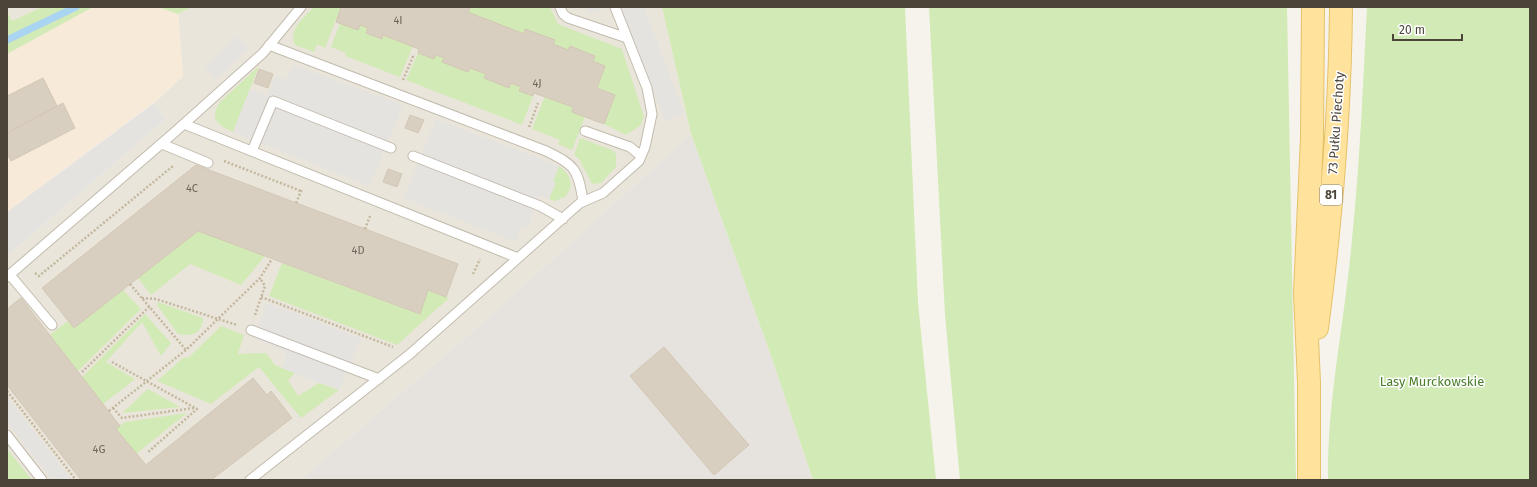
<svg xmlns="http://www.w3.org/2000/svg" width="1537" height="487" font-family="'Fira Sans',sans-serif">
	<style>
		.residential { fill: #eae5da }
		.commercial { fill: #f7ead8 }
		.industrial { fill: #e6e2dd }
		.green { fill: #d2eab5 }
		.parking { fill: #e5e3e0 }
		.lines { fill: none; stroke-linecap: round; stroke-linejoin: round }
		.stream { stroke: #a9d4f2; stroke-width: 7 }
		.building { fill: #d8cfc1; stroke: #d3c7b4 }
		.service-casing { stroke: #c2bbae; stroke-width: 11 }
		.primary-casing { stroke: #e6c16a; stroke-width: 24 }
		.path { stroke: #c4b79f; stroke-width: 2.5; stroke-dasharray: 2 2; stroke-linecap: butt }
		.service { stroke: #fff; stroke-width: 9 }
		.primary { stroke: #ffe39c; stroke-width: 22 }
		.labels { text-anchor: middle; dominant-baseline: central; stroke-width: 3; stroke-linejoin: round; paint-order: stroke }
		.number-label { font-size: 11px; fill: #6e675b }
		.shield { fill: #fff; stroke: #817c74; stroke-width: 1 }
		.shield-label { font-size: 12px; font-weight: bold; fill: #4b4439 }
		.street-label { font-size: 13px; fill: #4b4439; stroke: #fff }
		.park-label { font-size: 13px; fill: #4a7f2a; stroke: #fff }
	</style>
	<rect width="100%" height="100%" fill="#f6f3ec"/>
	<path class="residential" d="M 7,7 L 42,7 L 12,21 L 7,11 Z
		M 192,7 L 662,7 L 691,134 L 470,334 L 300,480 L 10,480 L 7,476 L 7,256 L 166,119 L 154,103 L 183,76 L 178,14 Z"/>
	<path class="commercial" d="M 93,7 L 158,7 L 178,14 L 183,76 L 153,103 L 7,212 L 7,54 Z"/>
	<path class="industrial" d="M 691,134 L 769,350 L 813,480 L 300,480 L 470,334 Z"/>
	<path class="green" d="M 42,7 L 93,7 L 7,54 L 7,11 L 12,21 Z
		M 158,7 L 192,7 L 178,14 Z
		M 314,7 L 341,7 L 325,48 L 317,44 L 314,52 L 295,45 C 288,29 304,18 314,7 Z
		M 467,7 L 550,7 L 558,24 L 622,49 L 644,117 L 640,126 L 626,135 L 604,124 L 615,95 L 597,88 L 605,66 L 593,61 L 595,56 L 568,50 L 553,44 L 555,40 L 526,29 L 524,34 L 468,12 L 470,8 Z
		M 662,7 L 905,7 L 918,303 L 936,480 L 813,480 L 769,350 L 691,134 Z
		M 929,7 L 1287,7 L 1296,480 L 960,480 L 945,315 Z
		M 1367,7 L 1530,7 L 1530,480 L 1328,480 C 1327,399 1345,320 1352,239 C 1360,162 1363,84 1367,7 Z
		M 340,23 L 358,30 L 360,25 L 368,28 L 366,33 L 381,39 L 383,35 L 413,46 L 400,77 L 345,56 L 346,53 L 331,47 Z
		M 418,53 L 434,59 L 436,55 L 444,58 L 442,62 L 468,72 L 470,68 L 486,74 L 485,78 L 509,88 L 511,83 L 521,87 L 520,91 L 533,96 L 522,125 L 406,80 Z
		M 259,66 L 233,132 C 217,125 209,119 220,102 Z
		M 545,96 L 573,107 L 572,112 L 585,117 L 572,150 L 558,144 L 560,140 L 532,129 Z
		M 580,138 L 612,150 L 616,154 L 616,167 L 601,183 L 592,184 L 579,159 L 574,155 Z
		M 559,166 C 571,175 575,185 565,197 L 554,201 L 549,199 L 555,183 L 553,181 Z
		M 198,231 L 265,256 L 241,285 L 190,264 L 151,295 L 138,278 Z
		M 282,263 L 419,314 L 428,290 L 449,298 L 397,345 L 269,296 Z
		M 123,290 L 141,309 L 78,371 L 50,335 L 68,321 L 74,328 Z
		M 158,302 L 203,318 C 202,334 192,337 178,334 L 157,305 Z
		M 145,314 L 171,343 L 161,356 L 142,322 L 106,362 L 135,379 L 103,404 L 82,377 Z
		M 221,326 L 244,335 L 238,354 L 266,353 L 275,365 L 295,373 L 288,380 L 298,396 L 319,383 L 339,390 L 301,418 L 259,367 L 211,404 L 157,381 L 183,358 L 189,357 Z
		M 148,389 L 180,407 L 122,413 Z
		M 187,413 L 136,454 L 116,429 L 125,422 Z
		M 7,449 L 32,480 L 7,480 Z"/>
	<path class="parking" d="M 587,7 L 608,7 L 590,14 Z
		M 621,7 L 644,7 L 684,113 L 665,121 Z
		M 237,36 L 249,48 L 216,80 L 205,68 Z
		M 293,65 L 403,105 L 369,186 L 233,132 L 250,89 L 267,96 L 276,76 L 287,80 Z
		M 154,103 L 166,119 L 7,256 L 7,212 Z
		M 436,119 L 559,166 L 553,181 L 556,183 L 549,199 L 540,195 L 527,228 L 522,227 L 516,242 L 404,198 Z
		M 267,303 L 361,338 L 339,390 L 282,368 L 287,352 L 253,338 Z
		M 7,396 L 72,480 L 52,480 L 7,422 Z"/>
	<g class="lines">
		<path class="stream" d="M 7,40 L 76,7"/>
	</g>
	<path class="building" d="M 341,7 L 467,7 L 470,8 L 468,12 L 524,34 L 525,29 L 555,40 L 553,44 L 568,50 L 570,46 L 595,56 L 593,61 L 605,66 L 597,88 L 615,95 L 604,124 L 572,112 L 573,107 L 534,93 L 533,96 L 519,91 L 521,87 L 511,83 L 509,88 L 484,78 L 486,74 L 470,68 L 468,72 L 442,62 L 444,58 L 436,55 L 434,59 L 418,53 L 419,49 L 383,35 L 382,39 L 366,33 L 368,28 L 360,25 L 358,30 L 336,22 Z
		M 259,69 L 273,74 L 268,88 L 254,83 Z
		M 43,78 L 57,106 L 7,133 L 7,96 Z
		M 63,103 L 75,128 L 11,161 L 7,154 L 7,133 Z
		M 410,115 L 424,120 L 418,133 L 405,128 Z
		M 196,165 L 458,264 L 446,297 L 428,290 L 420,314 L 198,231 L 74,328 L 42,288 Z
		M 388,169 L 402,174 L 397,187 L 383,182 Z
		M 21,298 L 120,426 L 116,429 L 146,465 L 253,378 L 267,395 L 271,391 L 292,418 L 211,480 L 81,480 L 7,385 L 7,309 Z
		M 664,347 L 749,445 L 714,475 L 630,376 Z"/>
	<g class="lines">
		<defs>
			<path id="service" d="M 560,7 L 563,14 L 568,18 L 627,38
				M 269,45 L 546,151 C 575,165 578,169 583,201
				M 184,124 L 518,258
				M 585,131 L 630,147 L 641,156
				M 162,144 L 208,163
				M 252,151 L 273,101 L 391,148
				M 413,156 L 540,206 L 563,219
				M 10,275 L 52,325
				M 7,277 L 176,131 L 263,53 L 301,7
				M 251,330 L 379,379
				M 7,435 L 42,480
				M 250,480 L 410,354 L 580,203 L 603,193 L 639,161 L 645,147 L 652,114 L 647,88 L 615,7"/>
			<path id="primary" d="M 1317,328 C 1331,222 1340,114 1341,7
				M 1309,480 L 1309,383 L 1305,293 L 1312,137 L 1313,7"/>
		</defs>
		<use href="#service" class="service-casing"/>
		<use href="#primary" class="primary-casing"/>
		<path class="path" d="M 403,80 L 414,54
			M 529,127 L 538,103
			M 224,161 L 301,191
			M 296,203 L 302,189
			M 365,229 L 370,216
			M 35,273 L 39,276 L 173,166
			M 473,274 L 480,259
			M 130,284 L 186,350
			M 261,297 L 393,347
			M 142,298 L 156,299 L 237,325
			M 255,315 L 265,286 L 260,278
			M 112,362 L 197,409 L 147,453
			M 82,372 L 150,306
			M 7,391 L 76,480
			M 113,408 L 122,418 L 194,408
			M 109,411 L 186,350 L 260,278 L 272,259"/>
		<use href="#service" class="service"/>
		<use href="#primary" class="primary"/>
	</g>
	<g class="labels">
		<g class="number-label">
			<text x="398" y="20">4I</text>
			<text x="537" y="83">4J</text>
			<text x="192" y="188">4C</text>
			<text x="358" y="250">4D</text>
			<text x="99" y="449">4G</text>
		</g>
		<rect class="shield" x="1320" y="185" width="22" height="20" rx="3"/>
		<g class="shield-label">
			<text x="1331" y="195">81</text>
		</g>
		<g class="street-label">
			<text transform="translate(1336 123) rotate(-86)">73 Pułku Piechoty</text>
		</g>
		<g class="park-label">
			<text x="1432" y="381">Lasy Murckowskie</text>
		</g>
	</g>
	<rect width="1537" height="487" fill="none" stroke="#4b4439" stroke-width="16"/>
	<path d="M1393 34v6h69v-6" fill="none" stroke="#4b4439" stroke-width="2"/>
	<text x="1399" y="34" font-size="12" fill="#4b4439" stroke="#ffffff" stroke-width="3" paint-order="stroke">20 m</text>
</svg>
